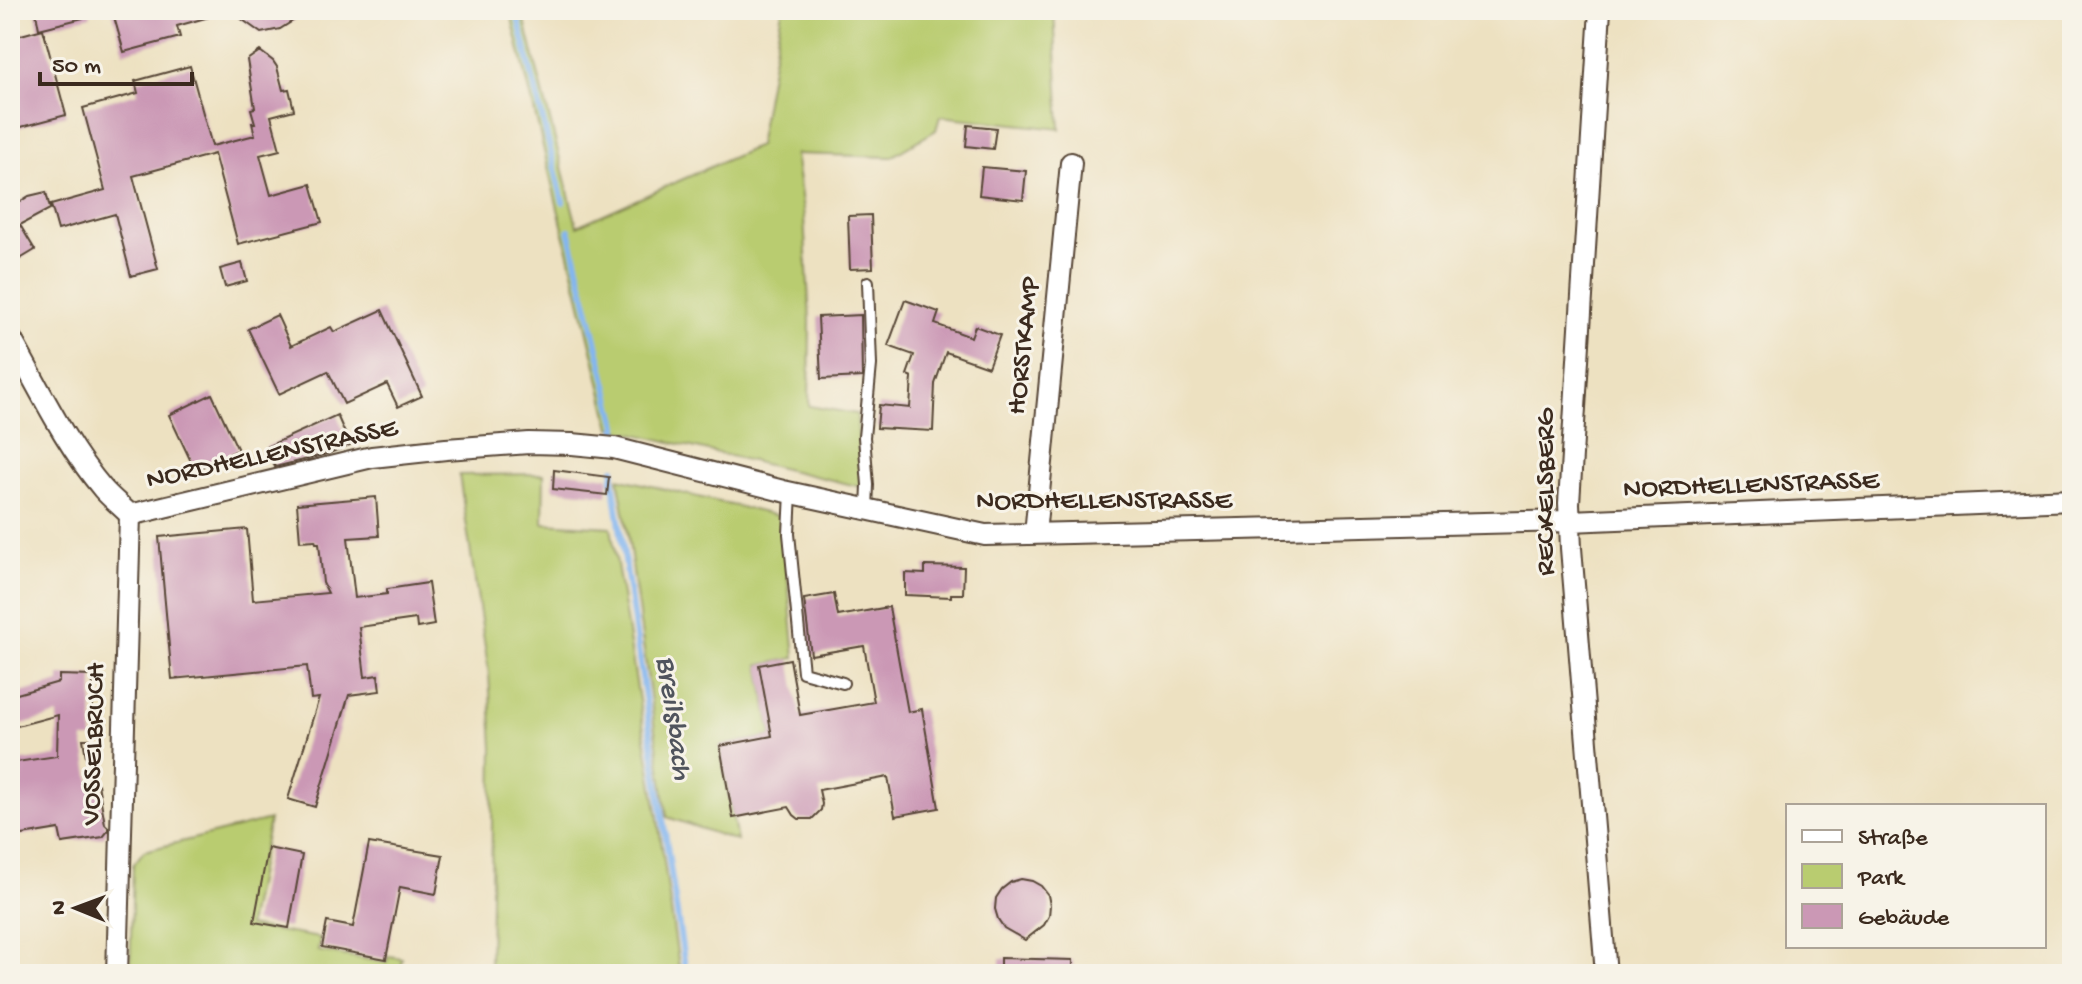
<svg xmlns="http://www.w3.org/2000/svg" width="2082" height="984" font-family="'Gochi Hand',sans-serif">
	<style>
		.green { fill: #b9cc70; stroke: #7a7b47; stroke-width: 2 }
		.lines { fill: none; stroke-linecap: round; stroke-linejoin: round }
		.stream { stroke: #82b5f0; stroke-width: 6 }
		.building { fill: #cb98b5 }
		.lane-casing { stroke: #564536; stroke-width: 14 }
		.street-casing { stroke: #564536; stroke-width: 24 }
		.lane { stroke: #fff; stroke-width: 10 }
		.street { stroke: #fff; stroke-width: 20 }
		.labels { text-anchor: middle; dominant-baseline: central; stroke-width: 6; stroke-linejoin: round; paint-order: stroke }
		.street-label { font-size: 28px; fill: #3b2a1e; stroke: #f7f3e8 }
		.water-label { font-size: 30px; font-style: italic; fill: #50545d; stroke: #f7f3e8 }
	</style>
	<rect width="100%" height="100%" fill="#f7f3e8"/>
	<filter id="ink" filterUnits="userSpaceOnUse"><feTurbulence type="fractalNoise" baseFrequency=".0125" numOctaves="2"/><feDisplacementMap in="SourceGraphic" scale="16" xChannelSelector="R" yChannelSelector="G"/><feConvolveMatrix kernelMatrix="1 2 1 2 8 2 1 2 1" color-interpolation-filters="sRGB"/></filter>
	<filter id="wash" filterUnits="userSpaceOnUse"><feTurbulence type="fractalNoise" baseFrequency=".006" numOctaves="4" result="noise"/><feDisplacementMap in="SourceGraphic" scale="32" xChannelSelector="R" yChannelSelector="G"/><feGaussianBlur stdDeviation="1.8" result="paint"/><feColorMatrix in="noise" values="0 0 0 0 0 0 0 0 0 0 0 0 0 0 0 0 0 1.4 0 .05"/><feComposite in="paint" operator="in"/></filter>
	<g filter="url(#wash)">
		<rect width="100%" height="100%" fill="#ede1c1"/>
		<path class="green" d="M 510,10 L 522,10 L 577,226 L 758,146 L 782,10 L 1054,10 L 1060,129 L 940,116 L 936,130 L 891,157 L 795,154 L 804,217 L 810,321 L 809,406 L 857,414 L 861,487 L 611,428 Z
			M 544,474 L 543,523 L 611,527 L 657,812 L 680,974 L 490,974 L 493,748 L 489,673 L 459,475 Z
			M 618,478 L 782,517 L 795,658 L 759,665 L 772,736 L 720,746 L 737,841 L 667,817 L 627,528 Z
			M 269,820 L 248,926 L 320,938 L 318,951 L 387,963 L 388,956 L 402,958 L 399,974 L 130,974 L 133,865 L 144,851 Z"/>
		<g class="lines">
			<path class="stream" d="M 516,10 L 563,202
				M 569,230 L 617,426 L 616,439
				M 614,469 L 613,480 L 686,974"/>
		</g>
		<g id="blocks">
			<path class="building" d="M 49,10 L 90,10 L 91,16 L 39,29 L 36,13 Z
				M 112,10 L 215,10 L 216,15 L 177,26 L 180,37 L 124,52 Z
				M 229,10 L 310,10 L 280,29 L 261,33 Z
				M 43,29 L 66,115 L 10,130 L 10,38 Z
				M 260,51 L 273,61 L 277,67 L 283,90 L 289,89 L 294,110 L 271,116 L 280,150 L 260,155 L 271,195 L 311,184 L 322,222 L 238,244 L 214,154 L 133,176 L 158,269 L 131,276 L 115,214 L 58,230 L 51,205 L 105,190 L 83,108 L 138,93 L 135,81 L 190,66 L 212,146 L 255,135 L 252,123 L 255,123 L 251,109 L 255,108 L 247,60 Z
				M 968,125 L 996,128 L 993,149 L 966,146 Z
				M 982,167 L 1026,171 L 1023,200 L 979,195 Z
				M 46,192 L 50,209 L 20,225 L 35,250 L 10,265 L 10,208 L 29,196 Z
				M 871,215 L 873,268 L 850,269 L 848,216 Z
				M 242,263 L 247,281 L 225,287 L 220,269 Z
				M 905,300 L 939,312 L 935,324 L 971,337 L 975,326 L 1000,335 L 988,367 L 946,352 L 935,384 L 933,431 L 877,428 L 879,405 L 910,408 L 912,377 L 907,375 L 914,355 L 888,346 Z
				M 382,310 L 422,396 L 398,407 L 387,384 L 344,404 L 328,371 L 279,394 L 248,329 L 277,315 L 291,346 L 331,327 L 334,332 Z
				M 861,315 L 862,377 L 821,379 L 818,317 Z
				M 212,394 L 238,450 L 195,470 L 169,415 Z
				M 337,415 L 350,445 L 327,454 L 275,467 L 266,447 Z
				M 554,470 L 609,477 L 607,495 L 553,489 Z
				M 376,497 L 379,536 L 348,538 L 355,598 L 387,594 L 387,589 L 428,583 L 434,625 L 417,628 L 416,619 L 359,627 L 365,677 L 378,675 L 380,691 L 349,695 L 315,807 L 288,799 L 319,698 L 311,699 L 307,666 L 172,679 L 159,537 L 247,529 L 253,600 L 328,593 L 323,583 L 319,543 L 316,543 L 315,540 L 300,541 L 297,504 Z
				M 925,566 L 964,567 L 963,594 L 951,594 L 951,597 L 905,595 L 905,573 L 925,574 Z
				M 834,594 L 838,616 L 889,607 L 908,712 L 922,709 L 939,808 L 895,816 L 888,777 L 819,790 L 822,804 L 821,810 L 812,819 L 799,819 L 794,815 L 789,807 L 733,818 L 720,746 L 772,736 L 759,665 L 790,659 L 800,715 L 874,702 L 864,646 L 811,655 L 804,599 Z
				M 59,675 L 93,676 L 92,739 L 83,739 L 91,786 L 98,784 L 105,824 L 108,827 L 108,831 L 103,837 L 62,843 L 59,829 L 10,837 L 10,763 L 57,756 L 58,715 L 10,728 L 10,696 L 59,682 Z
				M 369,843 L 443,855 L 436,894 L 400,887 L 386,959 L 322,947 L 327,922 L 353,927 Z
				M 268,848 L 302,855 L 289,928 L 254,922 Z
				M 1021,879 L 1032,881 L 1041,886 L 1048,895 L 1050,905 L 1049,916 L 1044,925 L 1025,940 L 1004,928 L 998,919 L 995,909 L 996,898 L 1002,889 L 1011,882 Z
				M 1000,958 L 1073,960 L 1073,974 L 1000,974 Z"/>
		</g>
	</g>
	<g filter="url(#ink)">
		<use href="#blocks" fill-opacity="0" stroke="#564536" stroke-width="2"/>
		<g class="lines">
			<defs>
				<path id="lane" d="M 791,492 L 789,534 L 803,672 L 843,683
					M 867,509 L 868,485 L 864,437 L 871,365 L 868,282"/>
				<path id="street" d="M 1600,10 L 1569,503 L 1571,548 L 1606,974
					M 10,337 C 39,388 65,444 103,489 C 111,498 121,506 130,515
					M 130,515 L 372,457 L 446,449 L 529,443 L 572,444 L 614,448 L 783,491 L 985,535 L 1570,521 L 2072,500
					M 1035,534 L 1071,163
					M 117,974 L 130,515"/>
			</defs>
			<use href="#lane" class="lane-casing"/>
			<use href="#street" class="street-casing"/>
			<use href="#lane" class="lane"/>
			<use href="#street" class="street"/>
		</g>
	</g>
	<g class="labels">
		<g class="street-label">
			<text transform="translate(1025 346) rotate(-84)">HORSTKAMP</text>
			<text transform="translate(272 455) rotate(-12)">NORDHELLENSTRASSE</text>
			<text transform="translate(1751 486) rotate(-2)">NORDHELLENSTRASSE</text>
			<text transform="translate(1547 492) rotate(-90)">RECKELSBERG</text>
			<text x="1104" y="502">NORDHELLENSTRASSE</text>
			<text transform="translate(95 744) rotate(-88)">VOSSELBRUCH</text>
		</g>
		<g class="water-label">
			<text transform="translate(672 718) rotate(82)">Breilsbach</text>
		</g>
	</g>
	<rect width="2082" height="984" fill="none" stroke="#f7f3e8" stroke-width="40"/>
	<rect x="1786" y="804" width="260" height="144" fill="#f7f3e8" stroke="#aca397" stroke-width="2"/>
	<rect x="1802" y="830" width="40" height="12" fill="#ffffff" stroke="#aca397" stroke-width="2"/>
	<text x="1858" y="844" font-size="24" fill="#3b2a1e">Straße</text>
	<rect x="1802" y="864" width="40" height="24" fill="#b9cc70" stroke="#aca397" stroke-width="2"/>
	<text x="1858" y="884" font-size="24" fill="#3b2a1e">Park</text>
	<rect x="1802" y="904" width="40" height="24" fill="#cb98b5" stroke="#aca397" stroke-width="2"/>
	<text x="1858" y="924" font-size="24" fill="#3b2a1e">Gebäude</text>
	<g transform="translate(76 908) rotate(271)" stroke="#f7f3e8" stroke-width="6" paint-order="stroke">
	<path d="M0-6L14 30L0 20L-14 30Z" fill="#3b2a1e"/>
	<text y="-12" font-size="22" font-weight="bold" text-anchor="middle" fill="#3b2a1e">N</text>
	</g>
	<path d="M40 72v12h152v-12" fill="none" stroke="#3b2a1e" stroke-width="4"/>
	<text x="52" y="72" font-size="24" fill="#3b2a1e" stroke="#f7f3e8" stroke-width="6" paint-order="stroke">50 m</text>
</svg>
